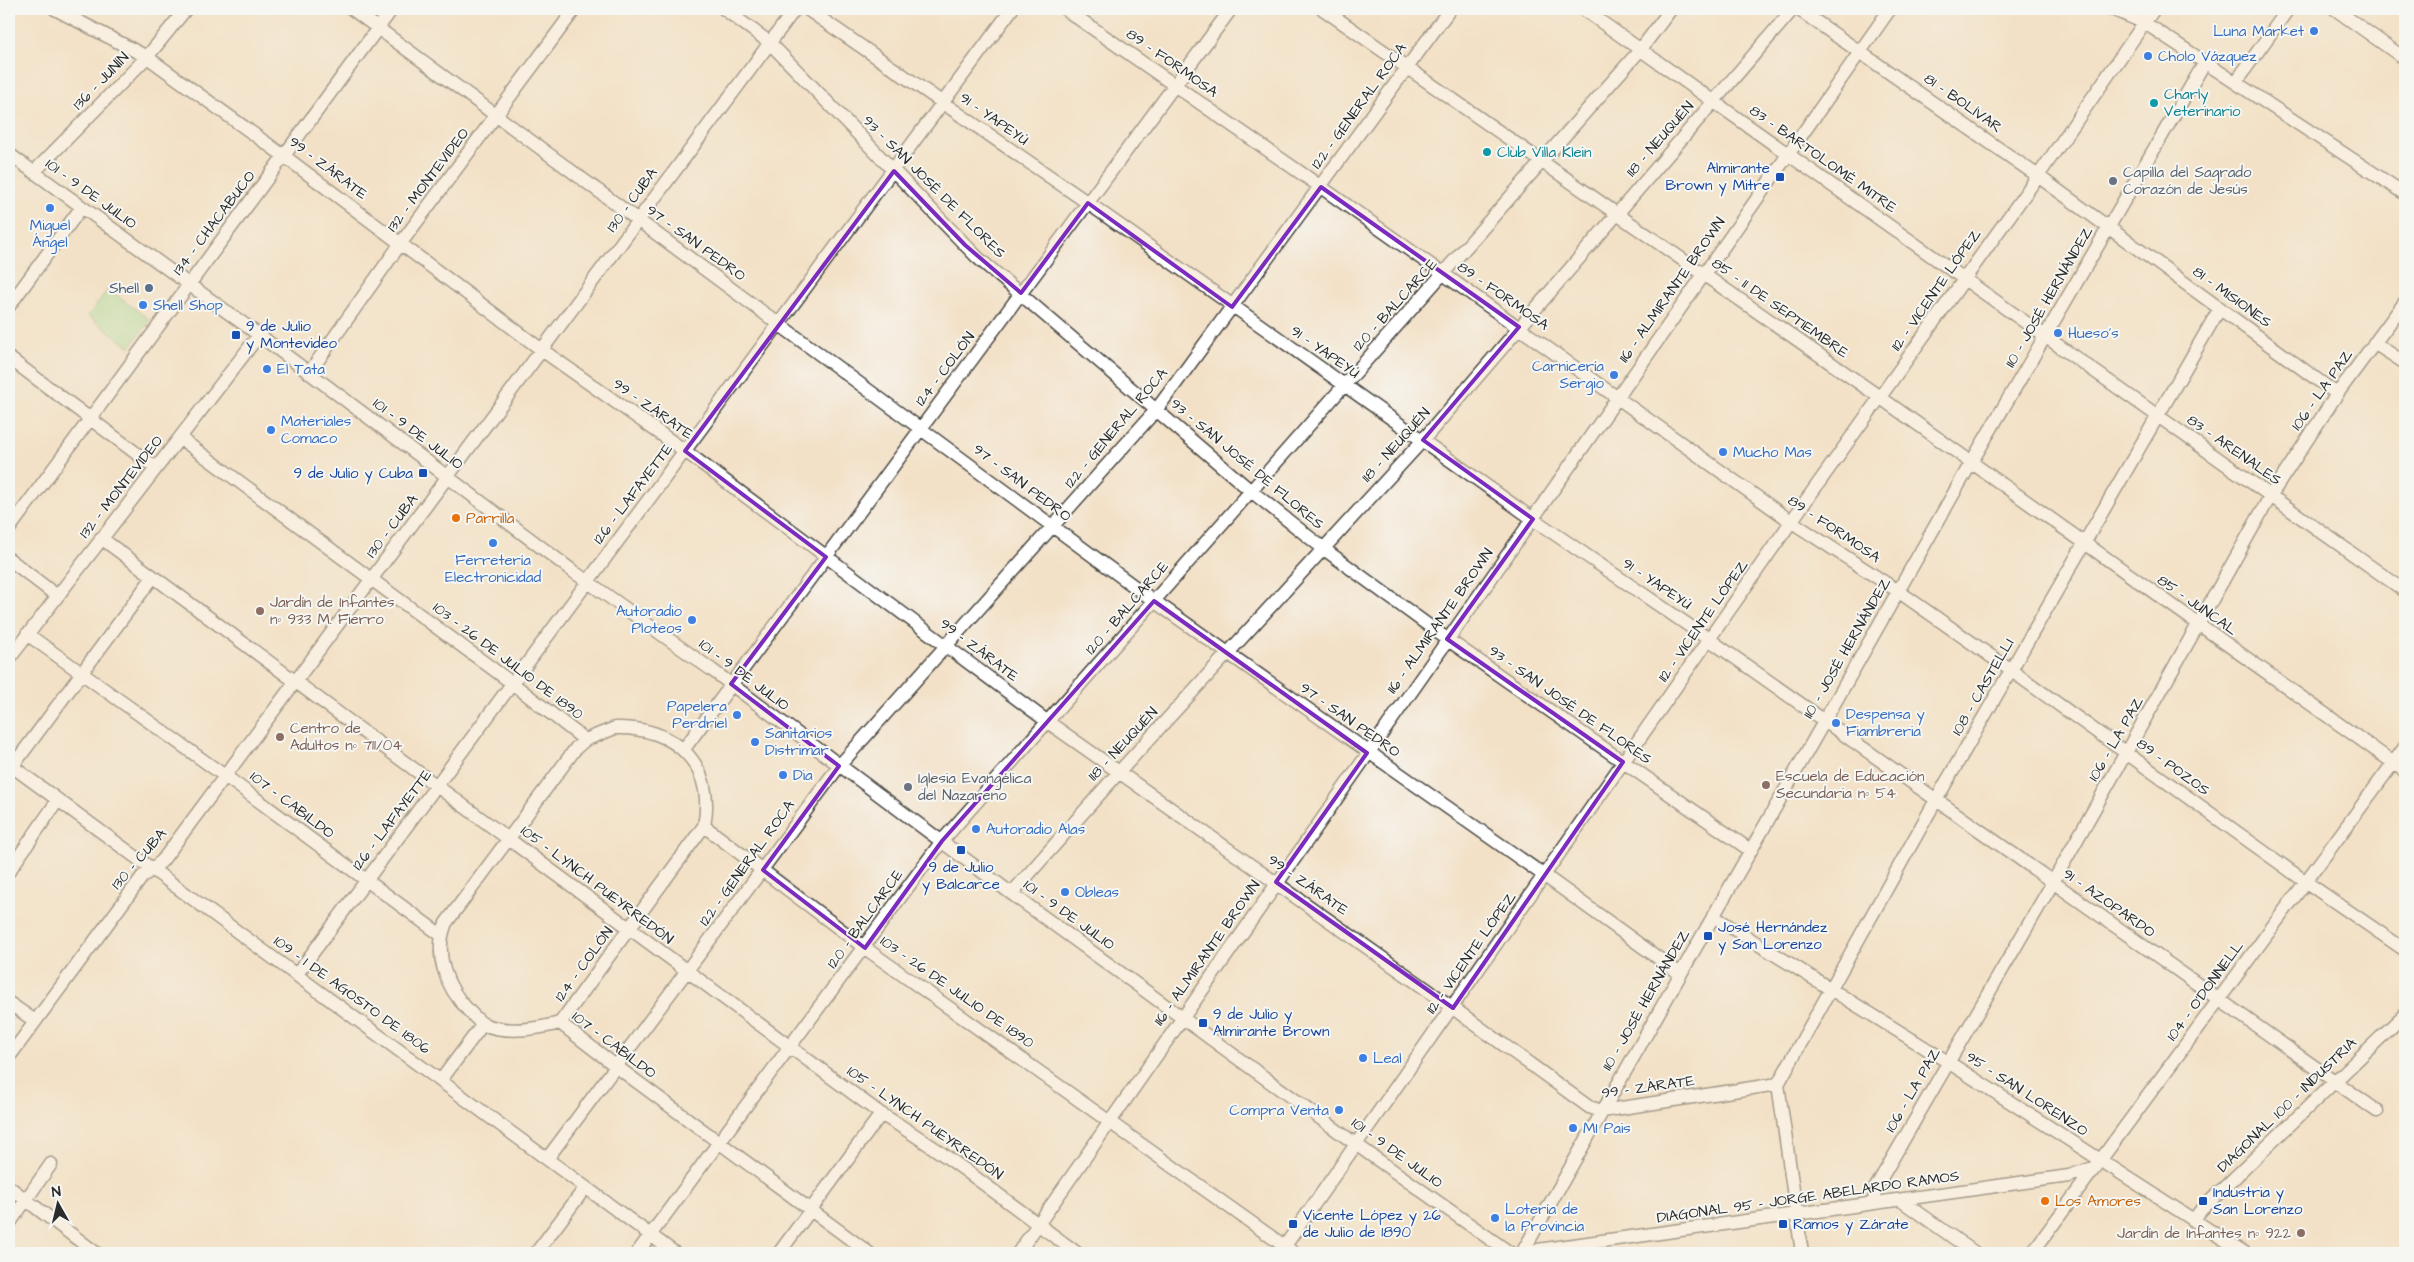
<svg xmlns="http://www.w3.org/2000/svg" width="2414" height="1262" font-family="'Architects Daughter',sans-serif">
	<style>
		.green { fill: #99db93; stroke: #62835f }
		.lines { fill: none; stroke-linecap: round; stroke-linejoin: round }
		.minor-casing { stroke: #494642; stroke-width: 15 }
		.minor { stroke: #fff; stroke-width: 12 }
		.marked { fill: none; stroke: #7b2cbf; stroke-width: 4; stroke-linejoin: round }
		.shop-dot { fill: #3f7fe0; stroke: #f6f6f2; stroke-width: 2 }
		.culture-dot { fill: #0f9aa8; stroke: #f6f6f2; stroke-width: 2 }
		.transit-dot { fill: #1a4fb4; stroke: #f6f6f2; stroke-width: 2 }
		.worship-dot { fill: #6b7280; stroke: #f6f6f2; stroke-width: 2 }
		.service-dot { fill: #5c6f8a; stroke: #f6f6f2; stroke-width: 2 }
		.food-dot { fill: #e8710a; stroke: #f6f6f2; stroke-width: 2 }
		.education-dot { fill: #8d6e63; stroke: #f6f6f2; stroke-width: 2 }
		.labels { text-anchor: middle; dominant-baseline: central; stroke-width: 4; stroke-linejoin: round; paint-order: stroke }
		.shop-label { font-size: 15px; fill: #366cbe; stroke: #f6f6f2; text-anchor: start }
		.street-label { font-size: 15px; fill: #2b2b2b; stroke: #f6f6f2 }
		.culture-label { font-size: 15px; fill: #0d838f; stroke: #f6f6f2; text-anchor: start }
		.transit-label { font-size: 15px; fill: #164399; stroke: #f6f6f2; text-anchor: start }
		.worship-label { font-size: 15px; fill: #5b616d; stroke: #f6f6f2; text-anchor: start }
		.service-label { font-size: 15px; fill: #4e5e75; stroke: #f6f6f2; text-anchor: end }
		.food-label { font-size: 15px; fill: #c56008; stroke: #f6f6f2; text-anchor: start }
		.education-label { font-size: 15px; fill: #785e54; stroke: #f6f6f2; text-anchor: start }
	</style>
	<rect width="100%" height="100%" fill="#f6f6f2"/>
	<filter id="ink" filterUnits="userSpaceOnUse"><feTurbulence type="fractalNoise" baseFrequency=".02" numOctaves="2"/><feDisplacementMap in="SourceGraphic" scale="10" xChannelSelector="R" yChannelSelector="G"/><feConvolveMatrix kernelMatrix="1 2 1 2 8 2 1 2 1" color-interpolation-filters="sRGB"/></filter>
	<filter id="wash" filterUnits="userSpaceOnUse"><feTurbulence type="fractalNoise" baseFrequency=".0096" numOctaves="4" result="noise"/><feDisplacementMap in="SourceGraphic" scale="20" xChannelSelector="R" yChannelSelector="G"/><feGaussianBlur stdDeviation="1.12" result="paint"/><feColorMatrix in="noise" values="0 0 0 0 0 0 0 0 0 0 0 0 0 0 0 0 0 1.4 0 .05"/><feComposite in="paint" operator="in"/></filter>
	<g filter="url(#wash)">
		<rect width="100%" height="100%" fill="#f3e1c7"/>
		<path class="green" d="M 108,289 L 150,320 L 130,347 L 88,316 Z"/>
	</g>
	<g filter="url(#ink)">
		<g class="lines">
			<defs>
				<path id="minor" d="M 55,9 L 147,57 L 284,156 L 542,350 L 685,451 L 1048,722 L 1453,1008 L 1589,1107 L 1602,1111 L 1778,1084
					M 352,9 L 1154,601 L 1545,876 L 1679,973
					M 724,9 L 769,42 L 977,257 L 1251,491 L 1324,549 L 1447,639 L 1750,850
					M 807,9 L 1088,203 L 1533,519 L 1710,640 L 2377,1111
					M 1065,9 L 1321,187 L 1792,522 L 1898,591 L 2012,671 L 2306,882 L 2405,950
					M 1323,9 L 1881,398 L 2405,771
					M 1583,9 L 2405,591
					M 1798,9 L 2038,176 L 2337,394
					M 2112,9 L 2145,23 L 2405,194
					M 2335,9 L 2405,59
					M 2236,82 L 2288,9
					M 9,154 L 259,335 L 574,572 L 712,670 L 1008,891 L 1368,1153 L 1510,1253
					M 34,172 L 147,57 L 186,9
					M 9,306 L 81,208
					M 2374,343 L 2405,363
					M 9,358 L 156,468
					M 309,373 L 401,243 L 575,9
					M 180,438 L 512,683 L 585,740
					M 9,529 L 392,9
					M 101,538 L 881,1114 C 950,1155 1012,1206 1077,1253
					M 9,559 L 57,596
					M 27,634 L 225,776 L 441,935
					M 9,659 L 259,335
					M 615,728 C 675,726 716,765 704,826 L 560,1023 C 537,1029 506,1034 483,1024 C 478,1021 473,1015 469,1011 C 446,988 433,954 446,923 L 576,748 L 585,740 Z
					M 684,749 L 1231,9
					M 9,764 L 675,1253
					M 12,767 L 153,577
					M 704,826 L 865,948 L 1294,1253
					M 9,871 L 58,800
					M 1012,893 L 1119,772 L 1423,440 L 1793,9
					M 1713,916 L 1948,1062 L 2245,1253
					M 297,974 L 1012,9
					M 9,1003 L 35,1021
					M 560,1023 L 617,1067 L 869,1253
					M 9,1057 L 142,877 L 162,861 L 795,9
					M 441,1080 L 483,1024
					M 1778,1084 L 1936,800 L 2220,308
					M 1778,1084 L 1802,1253
					M 547,1159 L 839,766 L 1157,409 L 1450,9
					M 9,1187 L 96,1253
					M 1902,1201 L 1975,1253
					M 1874,1203 L 1876,1187 L 2052,884 L 2271,495 L 2337,394 L 2405,302
					M 2193,1221 L 2201,1210 L 2405,1014
					M 9,1224 L 51,1164
					M 1523,1252 L 2069,1176 L 2096,1167
					M 536,1253 L 585,1188
					M 637,1253 L 942,841 L 1641,49 L 1671,9
					M 779,1253 L 881,1114
					M 1018,1253 L 1890,9
					M 1280,1253 L 1800,509 L 2038,176 L 2154,9
					M 1522,1253 L 1971,463 L 2205,62
					M 2032,1253 L 2405,747"/>
			</defs>
			<use href="#minor" class="minor-casing"/>
			<use href="#minor" class="minor"/>
		</g>
	</g>
	<path d="M0 0H2414V1262H0ZM 894,171 L 965,245 L 1021,293 L 1088,203 L 1232,307 L 1321,187 L 1519,327 L 1423,440 L 1533,519 L 1447,639 L 1623,762 L 1453,1008 L 1276,882 L 1367,753 L 1154,601 L 942,841 L 865,948 L 763,870 L 839,766 L 731,684 L 826,557 L 685,451 Z" fill="#f3e1c7" fill-opacity=".55" fill-rule="evenodd"/>
	<path class="marked" d="M 894,171 L 965,245 L 1021,293 L 1088,203 L 1232,307 L 1321,187 L 1519,327 L 1423,440 L 1533,519 L 1447,639 L 1623,762 L 1453,1008 L 1276,882 L 1367,753 L 1154,601 L 942,841 L 865,948 L 763,870 L 839,766 L 731,684 L 826,557 L 685,451 Z"/>
	<g class="shop-dot">
		<circle cx="2314" cy="31" r="5"/>
		<circle cx="2148" cy="56" r="5"/>
		<circle cx="50" cy="208" r="5"/>
		<circle cx="143" cy="305" r="5"/>
		<circle cx="2058" cy="333" r="5"/>
		<circle cx="267" cy="369" r="5"/>
		<circle cx="1614" cy="375" r="5"/>
		<circle cx="271" cy="430" r="5"/>
		<circle cx="1723" cy="452" r="5"/>
		<circle cx="493" cy="543" r="5"/>
		<circle cx="692" cy="620" r="5"/>
		<circle cx="737" cy="715" r="5"/>
		<circle cx="1836" cy="723" r="5"/>
		<circle cx="755" cy="742" r="5"/>
		<circle cx="783" cy="775" r="5"/>
		<circle cx="976" cy="829" r="5"/>
		<circle cx="1065" cy="892" r="5"/>
		<circle cx="1363" cy="1058" r="5"/>
		<circle cx="1339" cy="1110" r="5"/>
		<circle cx="1573" cy="1128" r="5"/>
		<circle cx="1495" cy="1218" r="5"/>
	</g>
	<g class="culture-dot">
		<circle cx="2154" cy="103" r="5"/>
		<circle cx="1487" cy="152" r="5"/>
	</g>
	<g class="transit-dot">
		<rect x="1775" y="172" width="10" height="10" rx="2.5"/>
		<rect x="231" y="330" width="10" height="10" rx="2.5"/>
		<rect x="418" y="468" width="10" height="10" rx="2.5"/>
		<rect x="956" y="845" width="10" height="10" rx="2.5"/>
		<rect x="1703" y="931" width="10" height="10" rx="2.5"/>
		<rect x="1198" y="1018" width="10" height="10" rx="2.5"/>
		<rect x="2198" y="1196" width="10" height="10" rx="2.5"/>
		<rect x="1288" y="1219" width="10" height="10" rx="2.5"/>
		<rect x="1778" y="1219" width="10" height="10" rx="2.5"/>
	</g>
	<g class="worship-dot">
		<circle cx="2113" cy="181" r="5"/>
		<circle cx="908" cy="787" r="5"/>
	</g>
	<circle class="service-dot" cx="149" cy="288" r="5"/>
	<g class="food-dot">
		<circle cx="456" cy="518" r="5"/>
		<circle cx="2045" cy="1201" r="5"/>
	</g>
	<g class="education-dot">
		<circle cx="260" cy="611" r="5"/>
		<circle cx="280" cy="737" r="5"/>
		<circle cx="1766" cy="785" r="5"/>
		<circle cx="2301" cy="1233" r="5"/>
	</g>
	<g class="labels">
		<g class="shop-label">
			<text x="2304" y="31" text-anchor="end">Luna Market</text>
			<text x="2158" y="56">Cholo Vázquez</text>
			<text x="50" y="225" text-anchor="middle">Miguel<tspan x="50" dy="17">Ángel</tspan></text>
			<text x="153" y="305">Shell Shop</text>
			<text x="2068" y="333">Hueso's</text>
			<text x="1604" y="366" text-anchor="end">Carnicería<tspan x="1604" dy="17">Sergio</tspan></text>
			<text x="277" y="369">El Tata</text>
			<text x="281" y="421">Materiales<tspan x="281" dy="17">Comaco</tspan></text>
			<text x="1733" y="452">Mucho Mas</text>
			<text x="493" y="560" text-anchor="middle">Ferretería<tspan x="493" dy="17">Electronicidad</tspan></text>
			<text x="682" y="611" text-anchor="end">Autoradio<tspan x="682" dy="17">Ploteos</tspan></text>
			<text x="727" y="706" text-anchor="end">Papelera<tspan x="727" dy="17">Perdriel</tspan></text>
			<text x="1846" y="714">Despensa y<tspan x="1846" dy="17">Fiambreria</tspan></text>
			<text x="765" y="733">Sanitarios<tspan x="765" dy="17">Distrimar</tspan></text>
			<text x="793" y="775">Dia</text>
			<text x="986" y="829">Autoradio Alas</text>
			<text x="1075" y="892">Obleas</text>
			<text x="1373" y="1058">Leal</text>
			<text x="1329" y="1110" text-anchor="end">Compra Venta</text>
			<text x="1583" y="1128">MI Pais</text>
			<text x="1505" y="1209">Lotería de<tspan x="1505" dy="17">la Provincia</tspan></text>
		</g>
		<g class="street-label">
			<text transform="translate(1172 63) rotate(35)">89 - FORMOSA</text>
			<text transform="translate(101 81) rotate(-46)">136 - JUNÍN</text>
			<text transform="translate(1963 103) rotate(35)">81 - BOLÍVAR</text>
			<text transform="translate(1359 106) rotate(-54)">122 - GENERAL ROCA</text>
			<text transform="translate(994 119) rotate(35)">91 - YAPEYÚ</text>
			<text transform="translate(1660 139) rotate(-49)">118 - NEUQUÉN</text>
			<text transform="translate(1823 159) rotate(35)">83 - BARTOLOMÉ MITRE</text>
			<text transform="translate(328 168) rotate(37)">99 - ZÁRATE</text>
			<text transform="translate(428 180) rotate(-53)">132 - MONTEVIDEO</text>
			<text transform="translate(934 187) rotate(45)">93 - SAN JOSÉ DE FLORES</text>
			<text transform="translate(91 194) rotate(36)">101 - 9 DE JULIO</text>
			<text transform="translate(632 200) rotate(-54)">130 - CUBA</text>
			<text transform="translate(214 223) rotate(-53)">134 - CHACABUCO</text>
			<text transform="translate(696 243) rotate(36)">97 - SAN PEDRO</text>
			<text transform="translate(1672 290) rotate(-55)">116 - ALMIRANTE BROWN</text>
			<text transform="translate(1936 290) rotate(-55)">112 - VICENTE LÓPEZ</text>
			<text transform="translate(1503 296) rotate(35)">89 - FORMOSA</text>
			<text transform="translate(2049 297) rotate(-60)">110 - JOSÉ HERNÁNDEZ</text>
			<text transform="translate(2232 297) rotate(36)">81 - MISIONES</text>
			<text transform="translate(1395 305) rotate(-48)">120 - BALCARCE</text>
			<text transform="translate(1780 308) rotate(35)">85 - 11 DE SEPTIEMBRE</text>
			<text transform="translate(1325 352) rotate(35)">91 - YAPEYÚ</text>
			<text transform="translate(945 369) rotate(-53)">124 - COLÓN</text>
			<text transform="translate(2322 390) rotate(-55)">106 - LA PAZ</text>
			<text transform="translate(653 409) rotate(35)">99 - ZÁRATE</text>
			<text transform="translate(1116 428) rotate(-50)">122 - GENERAL ROCA</text>
			<text transform="translate(418 434) rotate(37)">101 - 9 DE JULIO</text>
			<text transform="translate(1396 445) rotate(-48)">118 - NEUQUÉN</text>
			<text transform="translate(2234 450) rotate(35)">83 - ARENALES</text>
			<text transform="translate(1247 464) rotate(40)">93 - SAN JOSÉ DE FLORES</text>
			<text transform="translate(1022 483) rotate(37)">97 - SAN PEDRO</text>
			<text transform="translate(121 487) rotate(-52)">132 - MONTEVIDEO</text>
			<text transform="translate(633 494) rotate(-53)">126 - LAFAYETTE</text>
			<text transform="translate(392 526) rotate(-53)">130 - CUBA</text>
			<text transform="translate(1834 529) rotate(34)">89 - FORMOSA</text>
			<text transform="translate(1657 584) rotate(34)">91 - YAPEYÚ</text>
			<text transform="translate(2197 605) rotate(35)">85 - JUNCAL</text>
			<text transform="translate(1127 608) rotate(-49)">120 - BALCARCE</text>
			<text transform="translate(1440 621) rotate(-55)">116 - ALMIRANTE BROWN</text>
			<text transform="translate(1703 621) rotate(-55)">112 - VICENTE LÓPEZ</text>
			<text transform="translate(1847 648) rotate(-60)">110 - JOSÉ HERNÁNDEZ</text>
			<text transform="translate(979 650) rotate(37)">99 - ZÁRATE</text>
			<text transform="translate(508 661) rotate(37)">103 - 26 DE JULIO DE 1890</text>
			<text transform="translate(744 675) rotate(37)">101 - 9 DE JULIO</text>
			<text transform="translate(1983 687) rotate(-60)">108 - CASTELLI</text>
			<text transform="translate(1570 705) rotate(35)">93 - SAN JOSÉ DE FLORES</text>
			<text transform="translate(1350 720) rotate(35)">97 - SAN PEDRO</text>
			<text transform="translate(2116 739) rotate(-60)">106 - LA PAZ</text>
			<text transform="translate(1123 744) rotate(-47)">118 - NEUQUÉN</text>
			<text transform="translate(2173 767) rotate(36)">89 - POZOS</text>
			<text transform="translate(292 805) rotate(37)">107 - CABILDO</text>
			<text transform="translate(392 820) rotate(-53)">126 - LAFAYETTE</text>
			<text transform="translate(139 859) rotate(-49)">130 - CUBA</text>
			<text transform="translate(747 863) rotate(-54)">122 - GENERAL ROCA</text>
			<text transform="translate(597 885) rotate(37)">105 - LYNCH PUEYRREDÓN</text>
			<text transform="translate(1308 885) rotate(35)">99 - ZÁRATE</text>
			<text transform="translate(2109 903) rotate(35)">91 - AZOPARDO</text>
			<text transform="translate(1069 915) rotate(36)">101 - 9 DE JULIO</text>
			<text transform="translate(865 919) rotate(-54)">120 - BALCARCE</text>
			<text transform="translate(1207 953) rotate(-55)">116 - ALMIRANTE BROWN</text>
			<text transform="translate(1471 953) rotate(-55)">112 - VICENTE LÓPEZ</text>
			<text transform="translate(584 964) rotate(-54)">124 - COLÓN</text>
			<text transform="translate(2205 991) rotate(-54)">104 - O'DONNELL</text>
			<text transform="translate(957 992) rotate(35)">103 - 26 DE JULIO DE 1890</text>
			<text transform="translate(352 995) rotate(36)">109 - 1 DE AGOSTO DE 1806</text>
			<text transform="translate(1646 1000) rotate(-60)">110 - JOSÉ HERNÁNDEZ</text>
			<text transform="translate(614 1045) rotate(37)">107 - CABILDO</text>
			<text transform="translate(1648 1087) rotate(-8)">99 - ZÁRATE</text>
			<text transform="translate(1913 1090) rotate(-60)">106 - LA PAZ</text>
			<text transform="translate(2027 1094) rotate(33)">95 - SAN LORENZO</text>
			<text transform="translate(2287 1105) rotate(-44)">DIAGONAL 100 - INDUSTRIA</text>
			<text transform="translate(925 1123) rotate(35)">105 - LYNCH PUEYRREDÓN</text>
			<text transform="translate(1397 1153) rotate(36)">101 - 9 DE JULIO</text>
			<text transform="translate(1808 1197) rotate(-8)">DIAGONAL 95 - JORGE ABELARDO RAMOS</text>
		</g>
		<g class="culture-label">
			<text x="2164" y="94">Charly<tspan x="2164" dy="17">Veterinario</tspan></text>
			<text x="1497" y="152">Club Villa Klein</text>
		</g>
		<g class="transit-label">
			<text x="1770" y="168" text-anchor="end">Almirante<tspan x="1770" dy="17">Brown y Mitre</tspan></text>
			<text x="246" y="326">9 de Julio<tspan x="246" dy="17">y Montevideo</tspan></text>
			<text x="413" y="473" text-anchor="end">9 de Julio y Cuba</text>
			<text x="961" y="867" text-anchor="middle">9 de Julio<tspan x="961" dy="17">y Balcarce</tspan></text>
			<text x="1718" y="927">José Hernández<tspan x="1718" dy="17">y San Lorenzo</tspan></text>
			<text x="1213" y="1014">9 de Julio y<tspan x="1213" dy="17">Almirante Brown</tspan></text>
			<text x="2213" y="1192">Industria y<tspan x="2213" dy="17">San Lorenzo</tspan></text>
			<text x="1303" y="1215">Vicente López y 26<tspan x="1303" dy="17">de Julio de 1890</tspan></text>
			<text x="1793" y="1224">Ramos y Zárate</text>
		</g>
		<g class="worship-label">
			<text x="2123" y="172">Capilla del Sagrado<tspan x="2123" dy="17">Corazón de Jesús</tspan></text>
			<text x="918" y="778">Iglesia Evangélica<tspan x="918" dy="17">del Nazareno</tspan></text>
		</g>
		<g class="service-label">
			<text x="139" y="288">Shell</text>
		</g>
		<g class="food-label">
			<text x="466" y="518">Parrilla</text>
			<text x="2055" y="1201">Los Amores</text>
		</g>
		<g class="education-label">
			<text x="270" y="602">Jardín de Infantes<tspan x="270" dy="17">nº 933 M. Fierro</tspan></text>
			<text x="290" y="728">Centro de<tspan x="290" dy="17">Adultos nº 711/04</tspan></text>
			<text x="1776" y="776">Escuela de Educación<tspan x="1776" dy="17">Secundaria nº 54</tspan></text>
			<text x="2291" y="1233" text-anchor="end">Jardín de Infantes nº 922</text>
		</g>
	</g>
	<rect width="2414" height="1262" fill="none" stroke="#f6f6f2" stroke-width="30"/>
	<g transform="translate(58 1204) rotate(352)" stroke="#f6f6f2" stroke-width="4" paint-order="stroke">
	<path d="M0-4L9 19L0 12L-9 19Z" fill="#2b2b2b"/>
	<text y="-8" font-size="14" font-weight="bold" text-anchor="middle" fill="#2b2b2b">N</text>
	</g>
</svg>
